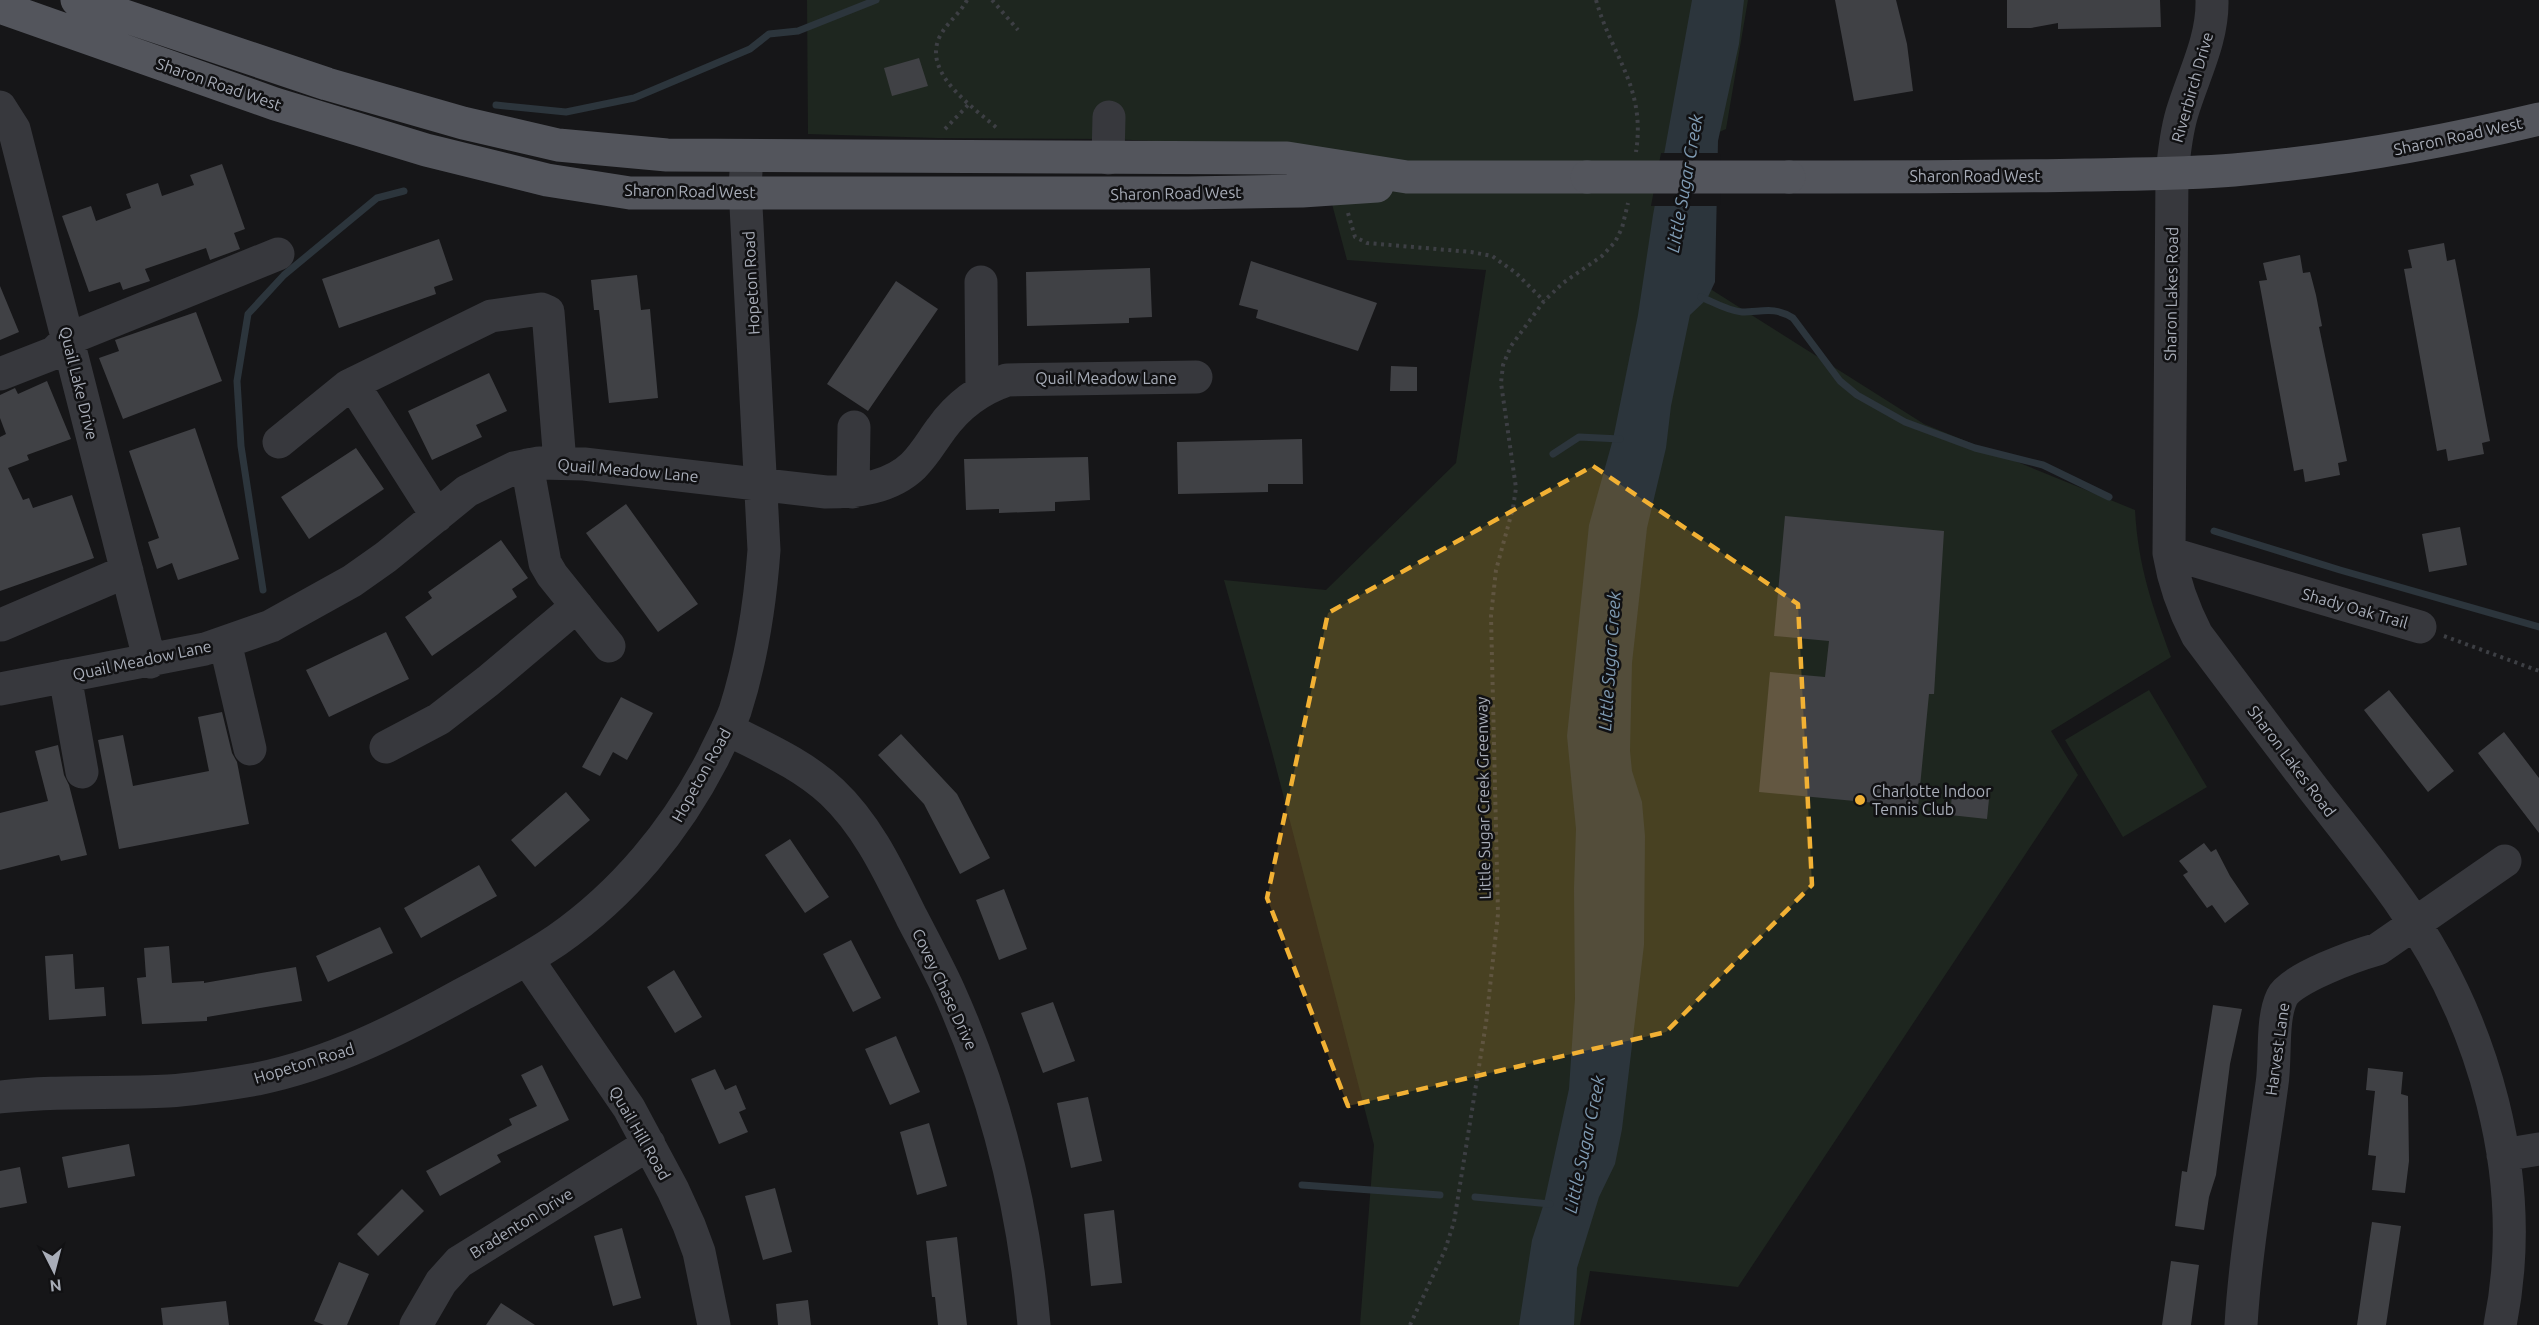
<svg xmlns="http://www.w3.org/2000/svg" width="2539" height="1325" font-family="Ubuntu,sans-serif">
	<style>
		.green { fill: #1e261f }
		.water { fill: #2c353c }
		.pier { fill: #161618 }
		.lines { fill: none; stroke-linecap: round; stroke-linejoin: round }
		.stream { stroke: #2c353c; stroke-width: 7 }
		.building { fill: #404145 }
		.path { stroke: #3d3f44; stroke-width: 4; stroke-dasharray: 3 4.5; stroke-linecap: butt }
		.minor { stroke: #37383d; stroke-width: 33 }
		.major { stroke: #53555c; stroke-width: 33 }
		.major-bridge { stroke: #53555c; stroke-width: 33 }
		.marked { fill: #f2b134; fill-opacity: 0.2; stroke: #f2b134; stroke-width: 4.5; stroke-dasharray: 12 8; stroke-linejoin: round }
		.poi-dot { fill: #f2b134; stroke: #111113; stroke-width: 2 }
		.labels { text-anchor: middle; dominant-baseline: central; stroke-width: 5; stroke-linejoin: round; paint-order: stroke }
		.street-label { font-size: 16px; fill: #a8adb8; stroke: #111113 }
		.poi-label { font-size: 16px; fill: #a8adb8; stroke: #111113; text-anchor: start }
		.water-label { font-size: 18px; font-style: italic; fill: #7f9bb3; stroke: #111113 }
	</style>
	<rect width="100%" height="100%" fill="#161618"/>
	<path class="green" d="M 807,0 L 1748,0 L 1726,129 L 1691,145 L 1674,266 L 1924,424 L 2135,510 C 2138,566 2152,605 2171,657 L 2051,731 L 2078,775 L 1738,1287 L 1590,1271 L 1580,1325 L 1360,1325 L 1374,1145 L 1271,748 L 1224,580 L 1326,590 L 1456,463 L 1486,270 L 1347,260 L 1317,148 L 1108,139 L 937,138 L 808,134 Z
		M 2149,690 L 2207,787 L 2123,837 L 2065,740 Z"/>
	<path class="water" d="M 1692,0 L 1744,0 L 1739,44 L 1718,141 L 1715,282 L 1707,299 L 1690,315 L 1671,406 L 1666,448 L 1647,528 L 1632,663 L 1630,751 L 1632,771 L 1642,802 L 1645,836 L 1644,945 L 1622,1129 L 1615,1164 L 1599,1197 L 1577,1268 L 1574,1325 L 1519,1325 L 1532,1240 L 1544,1203 L 1569,1089 L 1575,999 L 1574,888 L 1576,829 L 1567,736 L 1589,525 L 1613,439 L 1638,315 L 1653,215 Z"/>
	<path class="pier" d="M 1661,153 L 1721,153 L 1720,206 L 1651,206 Z"/>
	<g class="lines">
		<path class="stream" d="M 496,105 L 566,112 L 634,98 L 750,49 L 769,34 L 798,31 L 876,0
			M 1701,297 C 1713,302 1728,311 1742,312 C 1762,312 1774,306 1793,318 L 1840,381 L 1857,395 L 1905,422 L 1975,448 L 2043,465 L 2109,497
			M 1553,454 L 1579,437 L 1620,439
			M 2214,531 L 2340,570 L 2539,627
			M 263,590 L 241,446 L 237,381 L 248,314 L 284,275 L 377,198 L 404,191
			M 1302,1185 L 1440,1195
			M 1475,1197 L 1550,1204"/>
	</g>
	<path class="building" d="M 1835,0 L 1896,0 L 1907,44 L 1913,91 L 1854,101 Z
		M 2007,0 L 2160,0 L 2161,27 L 2058,29 L 2058,23 L 2031,28 L 2007,28 Z
		M 919,58 L 928,86 L 892,96 L 884,68 Z
		M 222,164 L 245,229 L 234,233 L 240,249 L 210,260 L 206,248 L 145,269 L 150,281 L 123,290 L 120,282 L 89,292 L 62,216 L 91,206 L 96,221 L 131,208 L 126,194 L 158,183 L 162,196 L 194,185 L 190,175 Z
		M 439,239 L 453,280 L 434,287 L 436,294 L 339,328 L 322,279 Z
		M 2444,243 L 2447,261 L 2455,259 L 2490,441 L 2482,443 L 2484,454 L 2448,461 L 2446,449 L 2437,451 L 2404,269 L 2412,268 L 2408,250 Z
		M 2300,255 L 2303,273 L 2310,272 L 2316,295 L 2322,326 L 2319,327 L 2347,461 L 2338,463 L 2340,475 L 2305,482 L 2303,469 L 2294,471 L 2259,281 L 2267,280 L 2263,263 Z
		M 1251,261 L 1377,303 L 1358,351 L 1256,318 L 1258,310 L 1239,305 Z
		M 1150,268 L 1152,317 L 1129,318 L 1129,323 L 1027,326 L 1026,272 Z
		M 637,275 L 641,310 L 650,309 L 658,398 L 609,403 L 599,310 L 594,310 L 591,280 Z
		M 896,281 L 938,309 L 868,411 L 827,384 Z
		M 0,286 L 19,332 L 0,340 Z
		M 196,312 L 222,381 L 123,419 L 99,358 L 119,351 L 115,340 Z
		M 1391,366 L 1417,367 L 1417,391 L 1390,391 Z
		M 489,373 L 507,411 L 476,425 L 482,437 L 432,460 L 408,411 Z
		M 47,381 L 71,439 L 27,455 L 29,460 L 8,468 L 23,500 L 29,498 L 33,508 L 72,495 L 94,558 L 0,591 L 0,437 L 6,434 L 0,418 L 0,395 L 15,388 L 18,394 Z
		M 195,428 L 239,559 L 178,580 L 172,563 L 157,569 L 148,542 L 159,538 L 129,451 Z
		M 1302,439 L 1303,484 L 1268,484 L 1268,492 L 1178,494 L 1177,442 Z
		M 356,448 L 384,489 L 309,539 L 281,497 Z
		M 1088,457 L 1090,500 L 1055,502 L 1055,511 L 999,513 L 999,509 L 966,510 L 964,459 Z
		M 626,504 L 698,604 L 658,632 L 586,533 Z
		M 1785,516 L 1944,531 L 1934,694 L 1929,694 L 1918,807 L 1759,792 L 1770,672 L 1825,677 L 1829,641 L 1774,636 Z
		M 2460,527 L 2467,565 L 2429,572 L 2422,534 Z
		M 501,540 L 528,578 L 512,589 L 517,597 L 432,656 L 405,617 L 432,598 L 428,592 Z
		M 386,632 L 409,679 L 329,717 L 306,670 Z
		M 2389,690 L 2454,771 L 2428,792 L 2364,710 Z
		M 621,697 L 653,713 L 627,760 L 613,752 L 600,776 L 582,767 Z
		M 222,712 L 232,753 L 237,762 L 249,824 L 119,849 L 98,740 L 123,735 L 133,786 L 209,771 L 198,717 Z
		M 2504,732 L 2539,778 L 2539,833 L 2478,753 Z
		M 901,734 L 957,794 L 990,858 L 960,874 L 924,804 L 878,755 Z
		M 58,745 L 64,775 L 69,785 L 87,855 L 61,861 L 59,855 L 0,870 L 0,813 L 48,801 L 35,751 Z
		M 566,792 L 590,820 L 535,867 L 511,840 Z
		M 1952,795 L 1989,799 L 1987,819 L 1950,815 Z
		M 790,839 L 829,897 L 805,913 L 765,855 Z
		M 2204,843 L 2211,852 L 2216,849 L 2230,876 L 2249,904 L 2225,923 L 2212,905 L 2207,908 L 2183,875 L 2188,872 L 2179,861 Z
		M 479,865 L 497,896 L 421,938 L 404,908 Z
		M 1004,889 L 1027,949 L 999,960 L 976,900 Z
		M 380,927 L 393,953 L 328,982 L 316,956 Z
		M 851,940 L 881,998 L 853,1012 L 823,954 Z
		M 169,946 L 172,983 L 204,981 L 204,983 L 296,967 L 302,1001 L 207,1017 L 207,1021 L 142,1024 L 137,978 L 146,977 L 144,948 Z
		M 73,954 L 75,989 L 104,987 L 106,1016 L 49,1020 L 45,956 Z
		M 674,970 L 702,1017 L 675,1033 L 647,987 Z
		M 1053,1002 L 1075,1061 L 1043,1073 L 1021,1013 Z
		M 2213,1005 L 2242,1009 L 2230,1064 L 2216,1175 L 2209,1197 L 2204,1230 L 2175,1226 L 2182,1171 L 2187,1172 Z
		M 896,1036 L 920,1092 L 890,1105 L 865,1049 Z
		M 542,1065 L 569,1120 L 497,1155 L 501,1162 L 440,1196 L 426,1171 L 512,1125 L 509,1119 L 537,1106 L 521,1075 Z
		M 2368,1068 L 2403,1072 L 2401,1094 L 2408,1096 L 2409,1161 L 2405,1193 L 2372,1190 L 2376,1156 L 2368,1155 L 2375,1091 L 2366,1090 Z
		M 715,1069 L 725,1090 L 736,1085 L 746,1109 L 739,1112 L 748,1132 L 719,1144 L 691,1079 Z
		M 1088,1097 L 1102,1161 L 1071,1168 L 1057,1103 Z
		M 929,1123 L 947,1186 L 917,1195 L 900,1132 Z
		M 129,1144 L 135,1176 L 68,1188 L 62,1157 Z
		M 20,1167 L 27,1203 L 0,1208 L 0,1171 Z
		M 775,1188 L 792,1252 L 763,1260 L 745,1196 Z
		M 402,1189 L 424,1211 L 378,1256 L 357,1234 Z
		M 1114,1210 L 1122,1283 L 1091,1286 L 1084,1214 Z
		M 2372,1222 L 2401,1226 L 2386,1325 L 2357,1325 Z
		M 622,1228 L 641,1298 L 613,1306 L 594,1236 Z
		M 957,1237 L 967,1325 L 938,1325 L 935,1297 L 932,1297 L 926,1241 Z
		M 2171,1261 L 2199,1265 L 2191,1325 L 2162,1325 Z
		M 339,1262 L 369,1274 L 347,1325 L 324,1325 L 314,1321 Z
		M 808,1300 L 811,1325 L 778,1325 L 776,1304 Z
		M 226,1301 L 229,1325 L 163,1325 L 161,1308 Z
		M 501,1303 L 535,1325 L 486,1325 Z"/>
	<g class="lines">
		<path class="path" d="M 967,0 C 960,14 946,23 939,38 C 923,75 975,108 999,130
			M 992,0 L 1018,30
			M 1596,0 C 1612,57 1646,87 1636,152
			M 945,129 L 970,103
			M 1348,213 L 1355,237 L 1367,243 L 1471,252 L 1492,256 L 1516,273 L 1544,301
			M 2444,636 L 2539,671
			M 1410,1325 L 1445,1250 L 1454,1222 L 1486,1023 L 1498,914 L 1491,616 L 1496,570 L 1513,508 L 1516,488 L 1501,383 L 1503,365 L 1511,346 L 1544,301 L 1563,283 L 1602,256 L 1615,242 L 1622,228 L 1628,203"/>
		<path class="minor" d="M 2212,0 C 2213,40 2193,76 2182,113 C 2176,133 2174,153 2172,174 L 2169,553 C 2174,583 2183,608 2197,635 C 2236,687 2275,739 2315,791 C 2343,827 2372,862 2398,899 C 2484,1019 2530,1178 2500,1325
			M 0,107 L 14,129 L 150,662
			M 1108,158 L 1109,117
			M 981,282 L 982,391
			M 0,374 L 54,353 L 68,339 L 278,254
			M 353,384 L 437,516
			M 279,442 L 348,386 L 491,316 L 541,309 L 548,312 L 560,463
			M 527,465 L 545,563 L 552,575 L 609,646
			M 853,492 L 854,427
			M 2169,553 L 2420,627
			M 1,625 L 127,571
			M 225,642 L 250,749
			M 65,676 L 82,772
			M 0,689 L 205,649 L 271,626 L 352,581 L 386,557 L 467,491 L 514,468 L 539,463 L 584,464 L 826,492 C 856,492 890,488 913,466 C 925,454 932,441 941,429 C 958,405 980,389 1007,380 L 1196,377
			M 727,729 C 764,748 802,764 832,792 C 869,827 890,874 912,918 C 925,943 938,967 949,991 C 997,1098 1024,1209 1034,1325
			M 386,747 L 439,719 L 488,681 L 577,606
			M 527,959 L 629,1108 L 673,1190 L 689,1225 L 699,1252 L 714,1325
			M 0,1097 C 56,1090 112,1094 168,1091 C 198,1089 228,1084 257,1079 C 330,1064 396,1031 461,995 C 493,978 526,961 557,940 C 623,894 676,830 713,758 C 720,743 729,727 735,711 C 752,658 760,605 764,550 L 745,187 L 747,156
			M 2503,1155 L 2539,1149
			M 416,1325 L 441,1282 L 459,1262 L 649,1144
			M 2241,1325 C 2246,1244 2261,1165 2272,1084 C 2276,1059 2271,1020 2282,997 C 2291,978 2357,955 2378,949 L 2505,861"/>
		<path class="major" d="M 77,0 L 327,84 L 463,123 L 558,145 L 667,155 L 1287,158 L 1407,177 L 1587,177
			M 0,7 L 275,104 L 426,150 L 547,180 L 630,193 L 1188,193 L 1302,191 L 1377,186
			M 1789,177 C 1888,177 1986,177 2085,175 C 2135,174 2185,174 2234,170 C 2337,161 2439,143 2539,119"/>
		<path class="major-bridge" d="M 1587,177 L 1789,177"/>
	</g>
	<path class="marked" d="M 1593,466 L 1798,604 L 1812,885 L 1666,1032 L 1348,1106 L 1267,898 L 1328,613 Z"/>
	<circle class="poi-dot" cx="1860" cy="800" r="6"/>
	<g class="labels">
		<g class="street-label">
			<text transform="translate(219 84) rotate(19)">Sharon Road West</text>
			<text transform="translate(2192 87) rotate(-74)">Riverbirch Drive</text>
			<text transform="translate(2458 136) rotate(-12)">Sharon Road West</text>
			<text x="1975" y="176">Sharon Road West</text>
			<text transform="translate(690 191) rotate(1)">Sharon Road West</text>
			<text transform="translate(1176 193) rotate(-1)">Sharon Road West</text>
			<text transform="translate(751 283) rotate(-93)">Hopeton Road</text>
			<text transform="translate(2171 294) rotate(-89)">Sharon Lakes Road</text>
			<text x="1106" y="378">Quail Meadow Lane</text>
			<text transform="translate(79 383) rotate(76)">Quail Lake Drive</text>
			<text transform="translate(628 470) rotate(5)">Quail Meadow Lane</text>
			<text transform="translate(2355 608) rotate(16)">Shady Oak Trail</text>
			<text transform="translate(142 660) rotate(-12)">Quail Meadow Lane</text>
			<text transform="translate(2292 761) rotate(53)">Sharon Lakes Road</text>
			<text transform="translate(701 775) rotate(-61)">Hopeton Road</text>
			<text transform="translate(1483 798) rotate(-91)">Little Sugar Creek Greenway</text>
			<text transform="translate(945 989) rotate(65)">Covey Chase Drive</text>
			<text transform="translate(2277 1049) rotate(-82)">Harvest Lane</text>
			<text transform="translate(304 1063) rotate(-17)">Hopeton Road</text>
			<text transform="translate(640 1133) rotate(60)">Quail Hill Road</text>
			<text transform="translate(521 1223) rotate(-32)">Bradenton Drive</text>
		</g>
		<g class="poi-label">
			<text x="1872" y="791">Charlotte Indoor<tspan x="1872" dy="18">Tennis Club</tspan></text>
		</g>
		<g class="water-label">
			<text transform="translate(1684 183) rotate(-80)">Little Sugar Creek</text>
			<text transform="translate(1609 661) rotate(-86)">Little Sugar Creek</text>
			<text transform="translate(1584 1144) rotate(-78)">Little Sugar Creek</text>
		</g>
	</g>
	<g transform="translate(54 1271) rotate(174)" stroke="#111113" stroke-width="4.5" paint-order="stroke">
	<path d="M0-4.5L10 22L0 15L-10 22Z" fill="#a8adb8"/>
	<text y="-9" font-size="16" font-weight="bold" text-anchor="middle" fill="#a8adb8">N</text>
	</g>
</svg>
